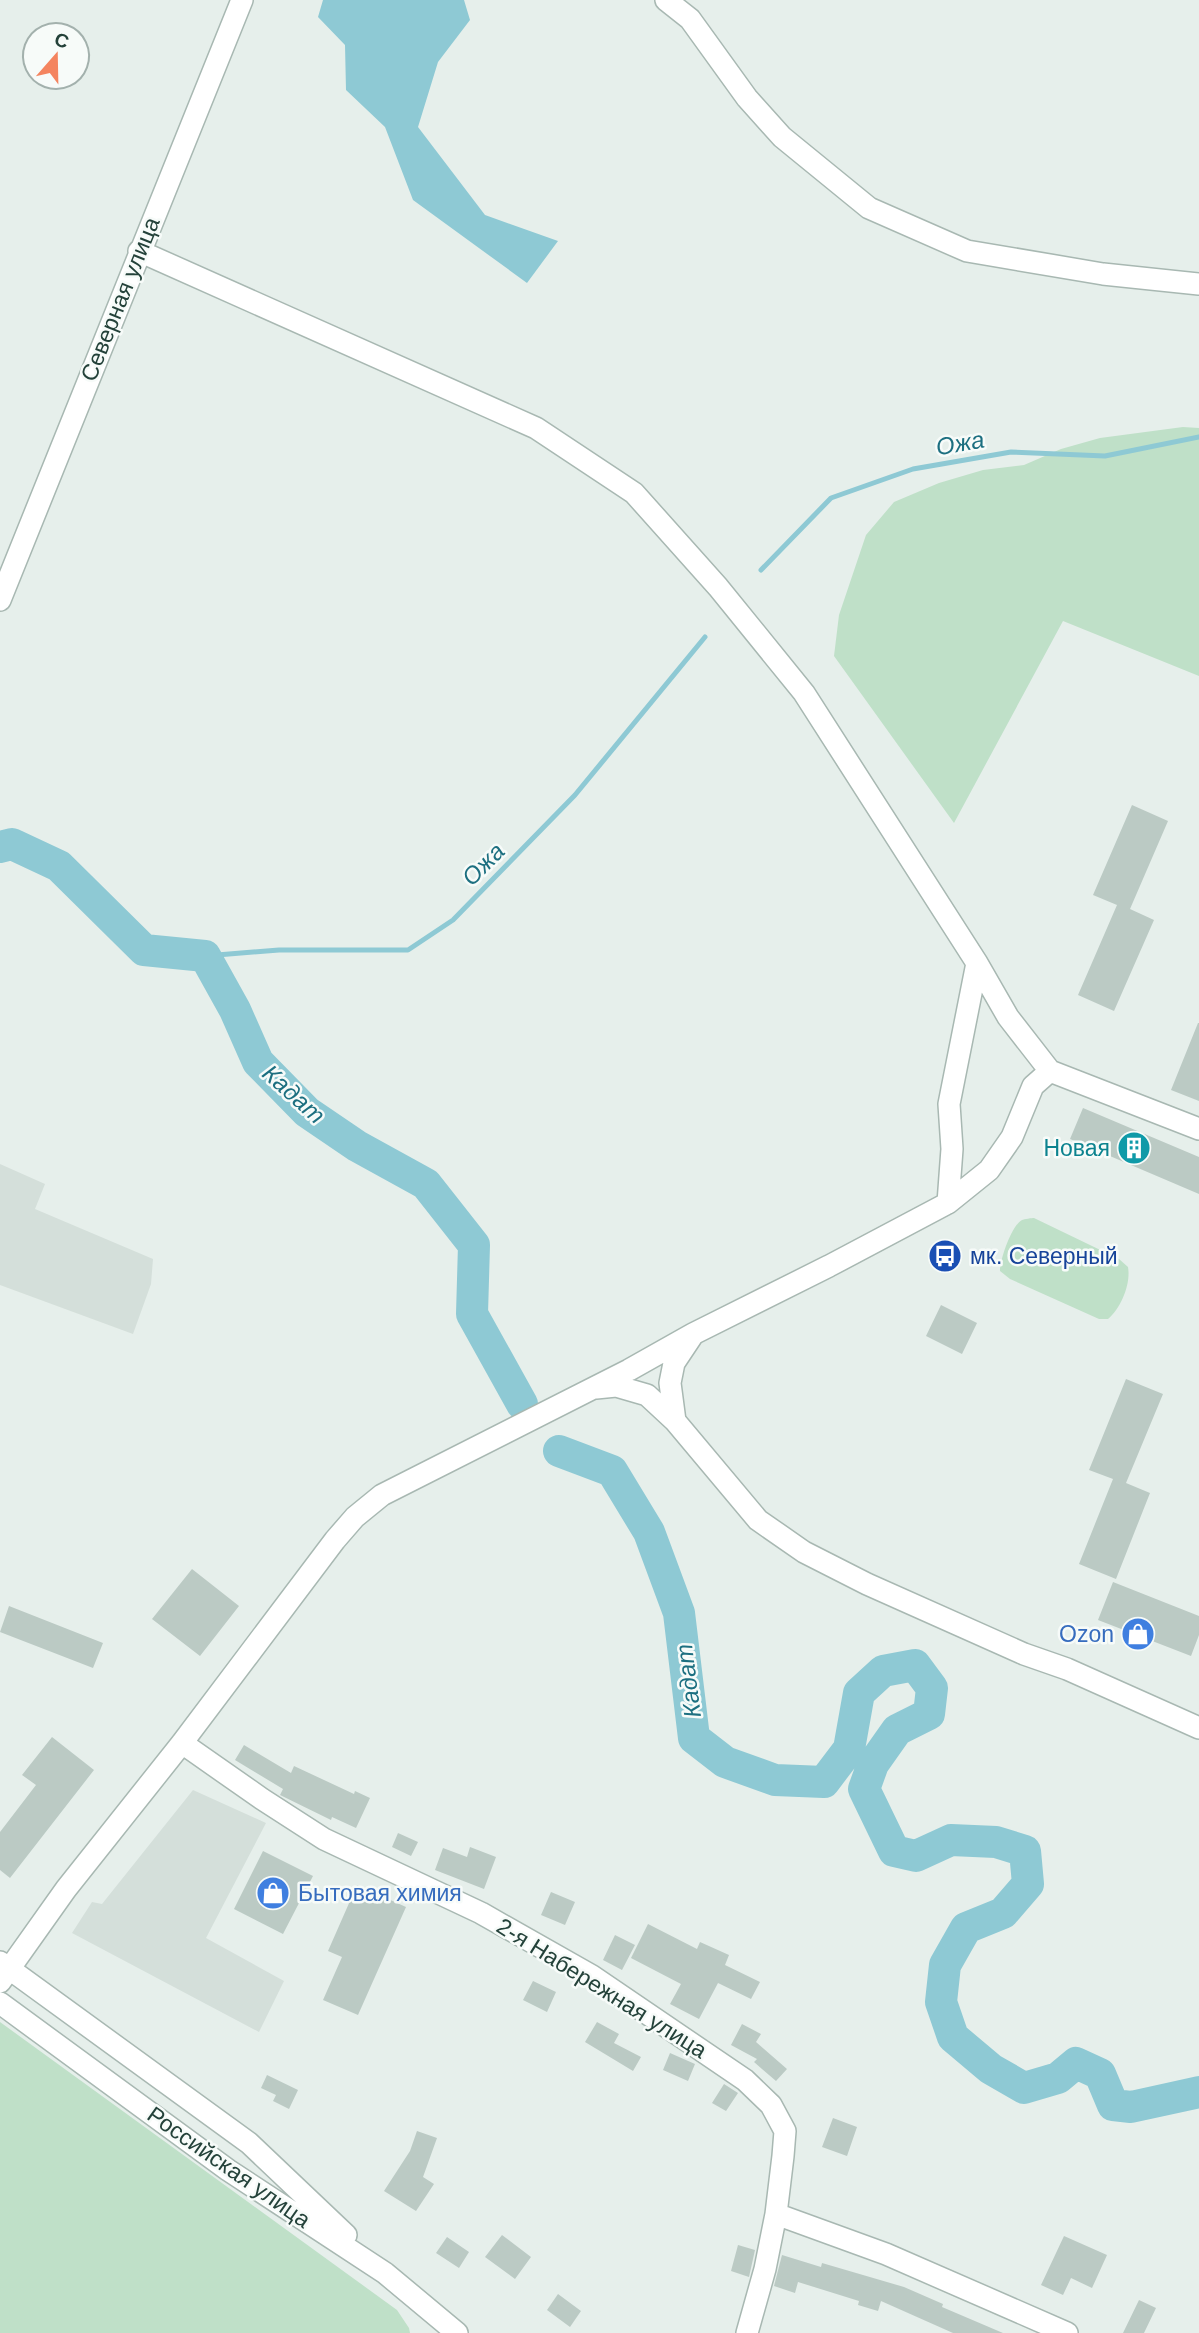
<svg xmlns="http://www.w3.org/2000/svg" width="1199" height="2333" font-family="Arial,sans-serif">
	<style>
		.built { fill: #d4dfda }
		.green { fill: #bfe0c8 }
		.water { fill: #8ec9d4 }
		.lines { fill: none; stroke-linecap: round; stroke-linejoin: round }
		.stream { stroke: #8ec9d4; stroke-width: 5 }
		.river { stroke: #8ec9d4; stroke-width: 32 }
		.building { fill: #bbcac4 }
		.minor-casing { stroke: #a8b8b2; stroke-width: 24 }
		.minor { stroke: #fff; stroke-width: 21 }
		.labels { text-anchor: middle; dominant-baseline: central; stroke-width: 5; stroke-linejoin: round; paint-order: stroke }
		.street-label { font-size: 23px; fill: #24423a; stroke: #f7fbf9 }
		.culture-label { font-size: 23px; fill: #0d838f; stroke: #f7fbf9; text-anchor: end }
		.transit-label { font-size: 23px; fill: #164399; stroke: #f7fbf9; text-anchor: start }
		.shop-label { font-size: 23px; fill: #366cbe; stroke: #f7fbf9; text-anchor: end }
		.water-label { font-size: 24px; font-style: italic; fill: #1c6f80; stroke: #f7fbf9 }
	</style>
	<rect width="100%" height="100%" fill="#e6efeb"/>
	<path class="built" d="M 0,1164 L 45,1184 L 35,1209 L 153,1259 L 151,1284 L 133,1334 L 0,1285 Z
		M 193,1790 L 266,1823 L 206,1938 L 284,1981 L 259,2032 L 72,1933 L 92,1902 L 102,1904 Z"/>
	<path class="green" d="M 1183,427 L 1199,428 L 1199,676 L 1063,621 L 954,823 L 834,656 L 839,615 L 866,535 L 894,502 L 939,483 L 983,470 L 1024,465 L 1061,449 L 1100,438 Z
		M 1034,1218 L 1119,1259 L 1128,1267 C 1131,1284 1121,1308 1108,1319 L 1099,1319 L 1010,1279 L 1000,1271 C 1000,1259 1012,1225 1022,1220 C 1024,1219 1032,1218 1034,1218 Z
		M 0,2022 L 397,2310 L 409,2328 L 410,2333 L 0,2333 Z"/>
	<path class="water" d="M 323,0 L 464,0 L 470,20 L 438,62 L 418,127 L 485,215 L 558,241 L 527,283 L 413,200 L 385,127 L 346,90 L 345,45 L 318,17 Z"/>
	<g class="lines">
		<path class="stream" d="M 761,570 L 831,498 L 913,469 L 1011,452 L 1105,456 L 1199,437
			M 205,956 L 279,950 L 408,950 L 453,920 L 575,795 L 705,637"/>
		<path class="river" d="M 0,847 L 12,844 L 59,866 L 144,950 L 205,956 L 235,1010 L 258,1062 L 307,1112 L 357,1146 L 426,1184 L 474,1245 L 472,1314 L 522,1404
			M 559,1451 L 612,1471 L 649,1532 L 679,1613 L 694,1738 L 725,1762 L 775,1780 L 824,1782 L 849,1749 L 859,1693 L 883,1671 L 915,1665 L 932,1688 L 929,1714 L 897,1730 L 873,1764 L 864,1789 L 894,1851 L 916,1856 L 951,1840 L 996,1842 L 1025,1851 L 1028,1884 L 1003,1913 L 966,1928 L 945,1965 L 941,2002 L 953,2037 L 991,2069 L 1024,2088 L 1058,2078 L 1076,2063 L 1100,2074 L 1113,2105 L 1131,2107 L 1199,2092"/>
	</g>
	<path class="building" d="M 1132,805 L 1168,821 L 1130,909 L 1154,920 L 1114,1011 L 1078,995 L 1117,905 L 1093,895 Z
		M 1198,1023 L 1199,1023 L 1199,1101 L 1171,1090 Z
		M 1083,1108 L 1199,1157 L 1199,1194 L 1070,1139 Z
		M 941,1305 L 977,1323 L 962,1354 L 926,1336 Z
		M 1126,1379 L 1163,1394 L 1126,1483 L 1150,1493 L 1116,1579 L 1079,1564 L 1113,1479 L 1089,1470 Z
		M 192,1569 L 239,1606 L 200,1656 L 152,1619 Z
		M 1113,1582 L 1199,1616 L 1199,1635 L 1191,1656 L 1098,1620 Z
		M 9,1606 L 103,1643 L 93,1668 L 0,1632 Z
		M 52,1737 L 94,1770 L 10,1878 L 0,1870 L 0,1832 L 36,1785 L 22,1775 Z
		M 244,1745 L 291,1773 L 294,1766 L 354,1794 L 355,1791 L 370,1798 L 356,1828 L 332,1817 L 331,1820 L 280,1795 L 283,1789 L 235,1760 Z
		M 398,1833 L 418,1842 L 411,1856 L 392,1847 Z
		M 470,1847 L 496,1857 L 484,1889 L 435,1870 L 443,1848 L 467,1857 Z
		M 263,1851 L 313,1876 L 283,1934 L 234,1909 Z
		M 357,1885 L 406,1907 L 358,2015 L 323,2000 L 342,1957 L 328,1951 Z
		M 551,1892 L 575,1902 L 565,1925 L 541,1915 Z
		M 648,1924 L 697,1949 L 700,1942 L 729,1955 L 725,1965 L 760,1982 L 751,1999 L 718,1983 L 699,2019 L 670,2004 L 681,1984 L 631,1958 Z
		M 615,1935 L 635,1945 L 622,1970 L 603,1960 Z
		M 533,1981 L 556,1992 L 547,2012 L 523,2000 Z
		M 597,2022 L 619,2034 L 614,2043 L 641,2057 L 633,2071 L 585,2042 Z
		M 742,2024 L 761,2034 L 756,2042 L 787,2069 L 776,2081 L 754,2062 L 757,2059 L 731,2045 Z
		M 670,2053 L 695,2064 L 688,2081 L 663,2070 Z
		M 267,2075 L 298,2090 L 289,2109 L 273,2101 L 276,2095 L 261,2088 Z
		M 724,2084 L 738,2093 L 726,2111 L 712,2103 Z
		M 833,2118 L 857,2127 L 847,2156 L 822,2147 Z
		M 417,2131 L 437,2138 L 423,2177 L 434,2184 L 416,2211 L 384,2191 L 410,2151 Z
		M 502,2235 L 531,2257 L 515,2279 L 485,2257 Z
		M 1064,2236 L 1107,2255 L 1092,2288 L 1071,2278 L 1063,2295 L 1041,2285 Z
		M 447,2237 L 469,2252 L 459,2268 L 436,2253 Z
		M 738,2245 L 755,2250 L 749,2277 L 731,2271 Z
		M 782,2255 L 821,2267 L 822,2263 L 904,2287 L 943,2304 L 942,2307 L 1003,2333 L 953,2333 L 881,2301 L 878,2311 L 858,2305 L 859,2301 L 798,2282 L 795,2293 L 774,2286 Z
		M 558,2294 L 581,2311 L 570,2327 L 547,2310 Z
		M 1139,2300 L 1156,2308 L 1144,2333 L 1123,2333 Z"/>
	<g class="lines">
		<defs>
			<path id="minor" d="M 666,0 L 690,19 L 747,98 L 782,137 L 869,208 L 967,251 L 1103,274 L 1199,284
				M 139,251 L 536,428 L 634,493 L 718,587 L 804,693 L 977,963 L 1008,1017 L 1050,1071 L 1199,1129
				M 0,600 L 242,0
				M 948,1203 L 952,1149 L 949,1104 L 977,963
				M 692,1336 L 674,1363 L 670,1383 L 675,1421 L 758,1520 L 804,1552 L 867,1584 L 1024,1654 L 1067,1669 L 1199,1728
				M 596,1388 L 616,1386 L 647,1395 L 675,1421
				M 182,1743 L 262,1799 L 324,1839 L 481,1913 L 592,1976 L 745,2080 L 771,2105 L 785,2131 L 783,2156 L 776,2214 L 765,2269 L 747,2333
				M 0,1962 L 249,2143 L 346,2235
				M 0,1982 L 66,1889 L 182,1743 L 335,1540 L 355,1517 L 382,1495 L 629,1370 L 693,1334 L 829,1266 L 948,1203 L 989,1170 L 1012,1137 L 1033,1086 L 1050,1071
				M 0,2003 L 228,2170 L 385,2273 L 457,2333
				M 776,2214 L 886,2254 L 1067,2333"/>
		</defs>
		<use href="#minor" class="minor-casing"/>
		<use href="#minor" class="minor"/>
	</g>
	<defs>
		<symbol id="building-disc" viewBox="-11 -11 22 22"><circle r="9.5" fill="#0f9aa8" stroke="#f7fbf9"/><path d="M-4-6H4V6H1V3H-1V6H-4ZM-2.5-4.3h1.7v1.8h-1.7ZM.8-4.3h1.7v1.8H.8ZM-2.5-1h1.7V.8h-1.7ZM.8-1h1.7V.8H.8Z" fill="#fff"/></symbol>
		<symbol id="bus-disc" viewBox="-11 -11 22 22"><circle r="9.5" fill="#1a4fb4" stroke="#f7fbf9"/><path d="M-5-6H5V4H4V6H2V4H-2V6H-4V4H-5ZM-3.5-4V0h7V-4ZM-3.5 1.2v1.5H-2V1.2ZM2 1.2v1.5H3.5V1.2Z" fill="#fff"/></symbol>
		<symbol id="shop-disc" viewBox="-11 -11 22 22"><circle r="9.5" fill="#3f7fe0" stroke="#f7fbf9"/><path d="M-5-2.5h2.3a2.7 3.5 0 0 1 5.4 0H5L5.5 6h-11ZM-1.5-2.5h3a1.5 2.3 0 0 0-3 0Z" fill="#fff"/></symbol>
	</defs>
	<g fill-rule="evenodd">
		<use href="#building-disc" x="1115" y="1129" width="38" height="38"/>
		<use href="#bus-disc" x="926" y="1237" width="38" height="38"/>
		<use href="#shop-disc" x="1119" y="1615" width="38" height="38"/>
		<use href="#shop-disc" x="254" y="1874" width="38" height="38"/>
	</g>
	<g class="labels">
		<g class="street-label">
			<text transform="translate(120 299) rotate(-68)">Северная улица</text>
			<text transform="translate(602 1988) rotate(32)">2-я Набережная улица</text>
			<text transform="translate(229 2167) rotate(35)">Российская улица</text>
		</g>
		<g class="culture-label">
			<text x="1110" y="1148">Новая</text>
		</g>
		<g class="transit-label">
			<text x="970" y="1256">мк. Северный</text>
		</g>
		<g class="shop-label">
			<text x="1114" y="1634">Ozon</text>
			<text x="298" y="1893" text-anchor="start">Бытовая химия</text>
		</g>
		<g class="water-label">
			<text transform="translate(960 443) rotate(-10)">Ожа</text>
			<text transform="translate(483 864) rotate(-45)">Ожа</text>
			<text transform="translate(294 1094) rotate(42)">Кадат</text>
			<text transform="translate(688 1681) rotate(-97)">Кадат</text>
		</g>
	</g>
	<g transform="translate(56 56) rotate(20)"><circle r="33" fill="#f7fbf9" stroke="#a3b1ad" stroke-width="2"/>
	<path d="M0-5L12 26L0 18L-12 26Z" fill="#f4845f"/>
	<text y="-10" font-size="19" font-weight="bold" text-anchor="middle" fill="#24423a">С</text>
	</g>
</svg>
